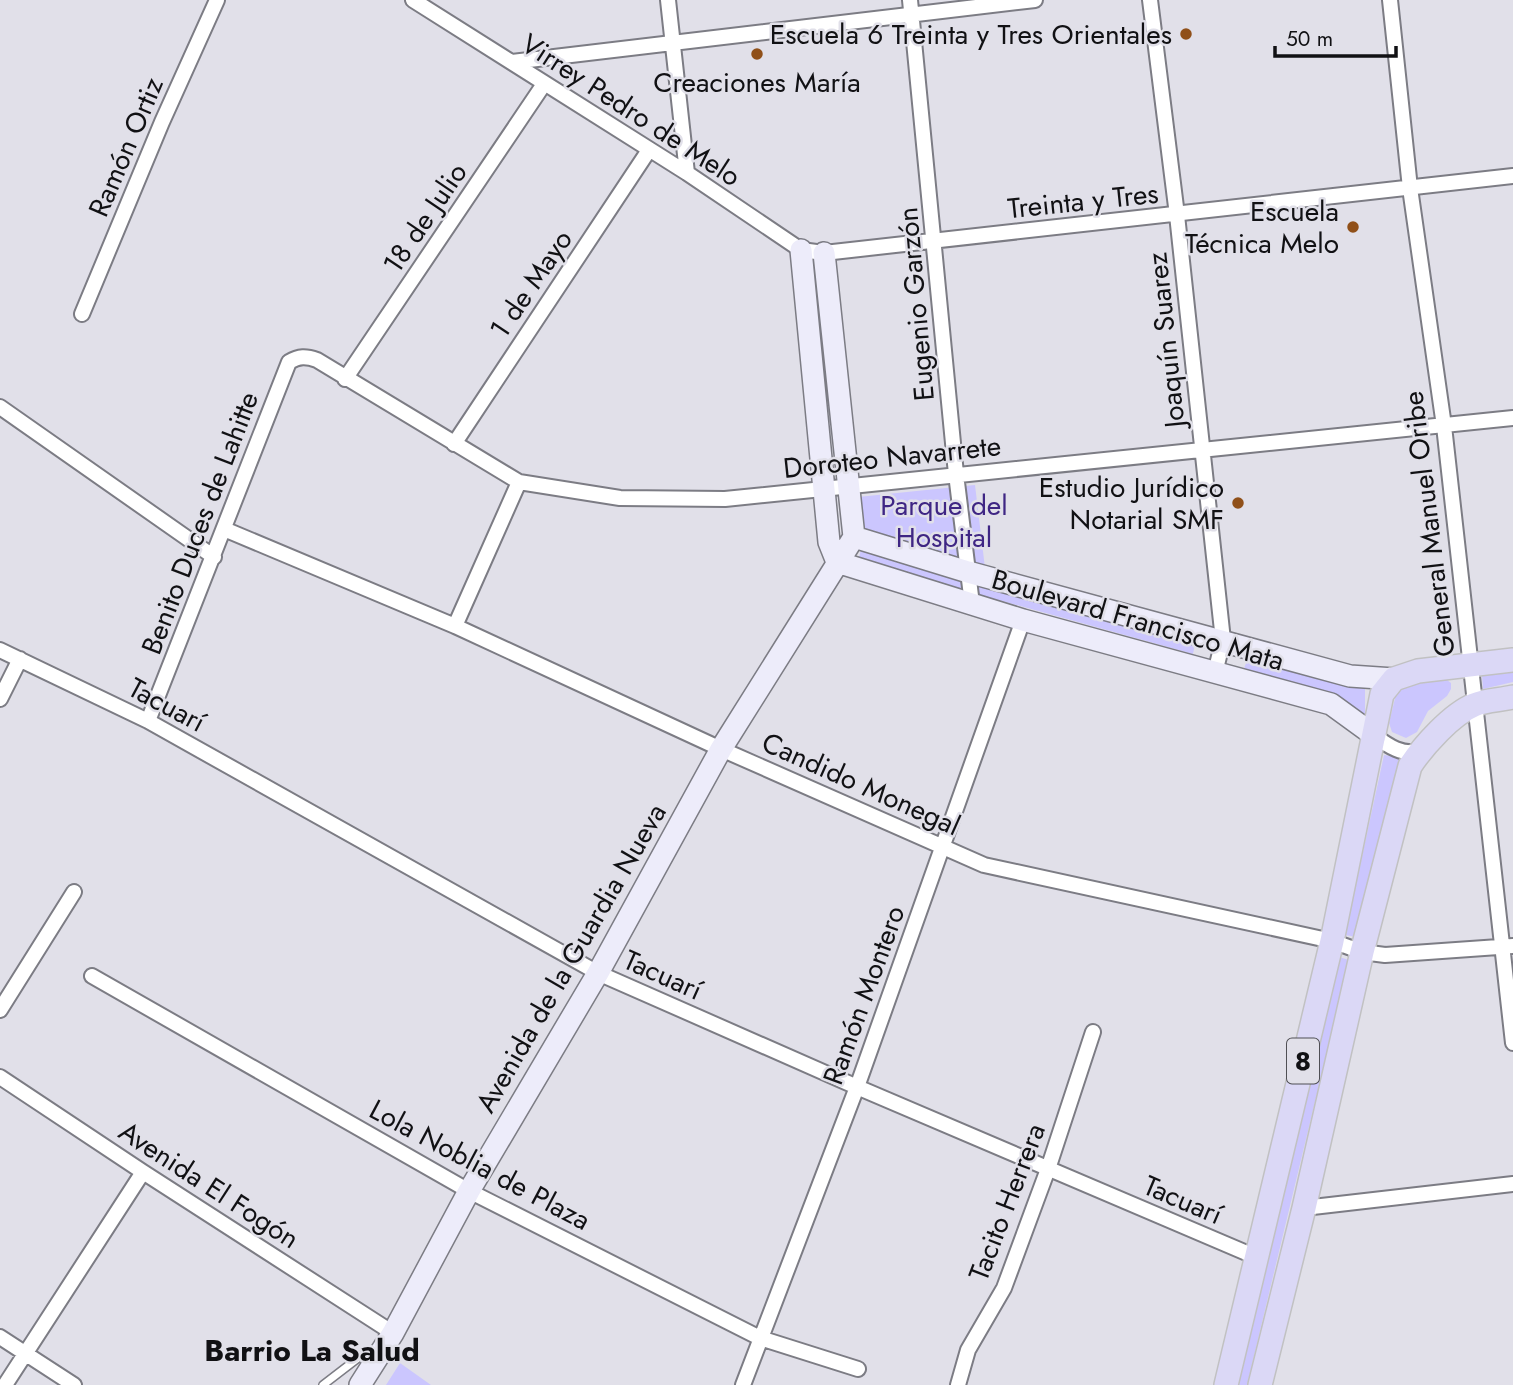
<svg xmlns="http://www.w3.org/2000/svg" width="1513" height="1385" font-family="Jost,sans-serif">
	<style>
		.green { fill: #cbc6fe }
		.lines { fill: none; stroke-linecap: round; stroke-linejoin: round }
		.lane-casing { stroke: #7c7c84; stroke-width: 10 }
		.street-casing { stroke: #7c7c84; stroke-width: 18 }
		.secondary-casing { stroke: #7c7c84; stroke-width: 24 }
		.primary-casing { stroke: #c1c1c2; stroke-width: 26 }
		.lane { stroke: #fff; stroke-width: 7 }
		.street { stroke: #fff; stroke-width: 14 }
		.secondary { stroke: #edecfa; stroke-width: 21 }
		.primary { stroke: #dbd8f6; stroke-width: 23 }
		.poi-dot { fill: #905019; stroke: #e1e0e9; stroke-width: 2.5 }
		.labels { text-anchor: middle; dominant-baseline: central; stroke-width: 5; stroke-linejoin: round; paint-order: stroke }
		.shield { fill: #e1e0e9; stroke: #4f4f54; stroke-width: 2 }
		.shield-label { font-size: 26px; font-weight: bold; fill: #111114 }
		.poi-label { font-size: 28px; fill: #111114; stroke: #e1e0e9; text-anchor: end }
		.street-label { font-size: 28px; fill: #111114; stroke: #e1e0e9 }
		.park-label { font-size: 28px; fill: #3f2684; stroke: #e1e0e9 }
		.neighbourhood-label { font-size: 30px; font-weight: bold; fill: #111114; stroke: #e1e0e9 }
	</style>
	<rect width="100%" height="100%" fill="#e1e0e9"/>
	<path class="green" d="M 975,485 L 985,568 L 862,531 L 858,497 Z
		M 861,550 L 1195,644 L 1193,654 L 858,561 Z
		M 1248,658 L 1365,684 L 1365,722 L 1243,671 Z
		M 1513,671 L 1513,682 L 1483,689 L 1482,675 Z
		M 1447,680 L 1451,683 L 1451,689 L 1447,696 L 1428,711 L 1417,732 L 1406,738 L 1392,732 L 1389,723 L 1397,690 L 1409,682 Z
		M 1384,755 L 1403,758 L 1388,802 L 1356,937 L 1345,935 Z
		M 1339,957 L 1349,960 L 1247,1385 L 1236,1385 Z
		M 400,1363 L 431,1385 L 386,1385 Z"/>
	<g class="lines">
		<defs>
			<path id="lane" d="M 323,1385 L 362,1355 L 376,1355"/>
			<path id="street" d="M 413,0 L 687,173 L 801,250 L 824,253 L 1513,176
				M 668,0 L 687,173
				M 910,0 L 956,474 L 972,604
				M 1150,0 L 1177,215 L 1223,640 L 1215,673
				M 1390,0 L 1410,188 L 1444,426 L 1513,1043
				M 512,62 L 1035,0
				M 82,314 L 162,122 L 217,0
				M 345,379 L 544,84
				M 0,407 L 214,557
				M 454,444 L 649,150
				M 224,529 L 455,626 L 721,749 L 984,865 L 1332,941 L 1362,952 L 1385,955 L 1513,946
				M 455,626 L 519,482
				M 0,650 L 148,721 L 598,973 L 857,1087 L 1256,1257
				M 0,699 L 20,659
				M 148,721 L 289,362 C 299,356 306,356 317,360 L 519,482 L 620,498 L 725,499 L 1513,418
				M 1375,736 C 1388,746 1403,756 1420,751
				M 92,976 L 469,1191 L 760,1338 L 858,1369
				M 0,1010 L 74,892
				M 0,1077 L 143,1172 L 393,1333
				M 1304,1208 L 1513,1184
				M 0,1337 L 74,1385
				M 5,1385 L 143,1172
				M 743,1385 L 857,1087 L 1023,620
				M 958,1385 L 968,1350 L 1004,1288 L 1048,1169 L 1093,1032"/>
			<path id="secondary" d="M 801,250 L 829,542 L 837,562
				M 854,537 L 968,572 L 1350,676 L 1394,679
				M 837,562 L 1023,620 L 1331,704 L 1375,736
				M 360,1385 L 393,1333 L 469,1191 L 598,973 L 721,749 L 854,537 L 824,253"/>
			<path id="primary" d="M 1226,1385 L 1332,941 L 1382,694 L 1394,679 L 1418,671 L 1513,660
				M 1260,1385 L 1304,1208 L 1362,952 L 1410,766 C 1424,745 1452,714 1474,705 C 1485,700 1501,700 1513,697"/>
		</defs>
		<use href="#lane" class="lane-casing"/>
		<use href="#street" class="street-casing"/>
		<use href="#secondary" class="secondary-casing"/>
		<use href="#primary" class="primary-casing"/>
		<use href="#lane" class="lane"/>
		<use href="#street" class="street"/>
		<use href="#secondary" class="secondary"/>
		<use href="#primary" class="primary"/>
	</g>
	<g class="poi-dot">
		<circle cx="1186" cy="34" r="7"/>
		<circle cx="757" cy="54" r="7"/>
		<circle cx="1353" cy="227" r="7"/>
		<circle cx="1238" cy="503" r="7"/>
	</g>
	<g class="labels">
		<rect class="shield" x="1287" y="1038.5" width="32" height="45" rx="5"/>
		<g class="shield-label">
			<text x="1303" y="1061">8</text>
		</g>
		<g class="poi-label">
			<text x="1172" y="34">Escuela 6 Treinta y Tres Orientales</text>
			<text x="757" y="82" text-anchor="middle">Creaciones María</text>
			<text x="1339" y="211">Escuela<tspan x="1339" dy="32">Técnica Melo</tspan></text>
			<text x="1224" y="487">Estudio Jurídico<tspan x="1224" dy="32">Notarial SMF</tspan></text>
		</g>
		<g class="street-label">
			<text transform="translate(631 110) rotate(33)">Virrey Pedro de Melo</text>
			<text transform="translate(126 147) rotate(-67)">Ramón Ortiz</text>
			<text transform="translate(1083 201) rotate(-6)">Treinta y Tres</text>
			<text transform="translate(425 218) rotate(-56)">18 de Julio</text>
			<text transform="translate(531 284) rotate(-56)">1 de Mayo</text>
			<text transform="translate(916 304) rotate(-95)">Eugenio Garzón</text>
			<text transform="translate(1166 340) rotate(-96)">Joaquín Suarez</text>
			<text transform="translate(892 457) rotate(-6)">Doroteo Navarrete</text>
			<text transform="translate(200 523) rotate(-69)">Benito Duces de Lahitte</text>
			<text transform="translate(1429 524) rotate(-97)">General Manuel Oribe</text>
			<text transform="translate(1138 620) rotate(16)">Boulevard Francisco Mata</text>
			<text transform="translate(167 705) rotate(28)">Tacuarí</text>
			<text transform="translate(861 784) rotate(24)">Candido Monegal</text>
			<text transform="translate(571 958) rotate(-60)">Avenida de la Guardia Nueva</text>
			<text transform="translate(663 975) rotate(24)">Tacuarí</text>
			<text transform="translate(864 995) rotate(-70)">Ramón Montero</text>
			<text transform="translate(480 1165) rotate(28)">Lola Noblia de Plaza</text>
			<text transform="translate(209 1185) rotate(33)">Avenida El Fogón</text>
			<text transform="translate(1183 1200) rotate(23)">Tacuarí</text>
			<text transform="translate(1007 1202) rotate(-69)">Tacito Herrera</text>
		</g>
		<g class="park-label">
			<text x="944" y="505">Parque del<tspan x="944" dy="32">Hospital</tspan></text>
		</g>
		<g class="neighbourhood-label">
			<text x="312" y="1350">Barrio La Salud</text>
		</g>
	</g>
	<path d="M1275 46v10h121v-10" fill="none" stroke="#111114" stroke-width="3.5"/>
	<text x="1286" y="46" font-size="21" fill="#111114" stroke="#e1e0e9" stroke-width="5" paint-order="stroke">50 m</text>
</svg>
